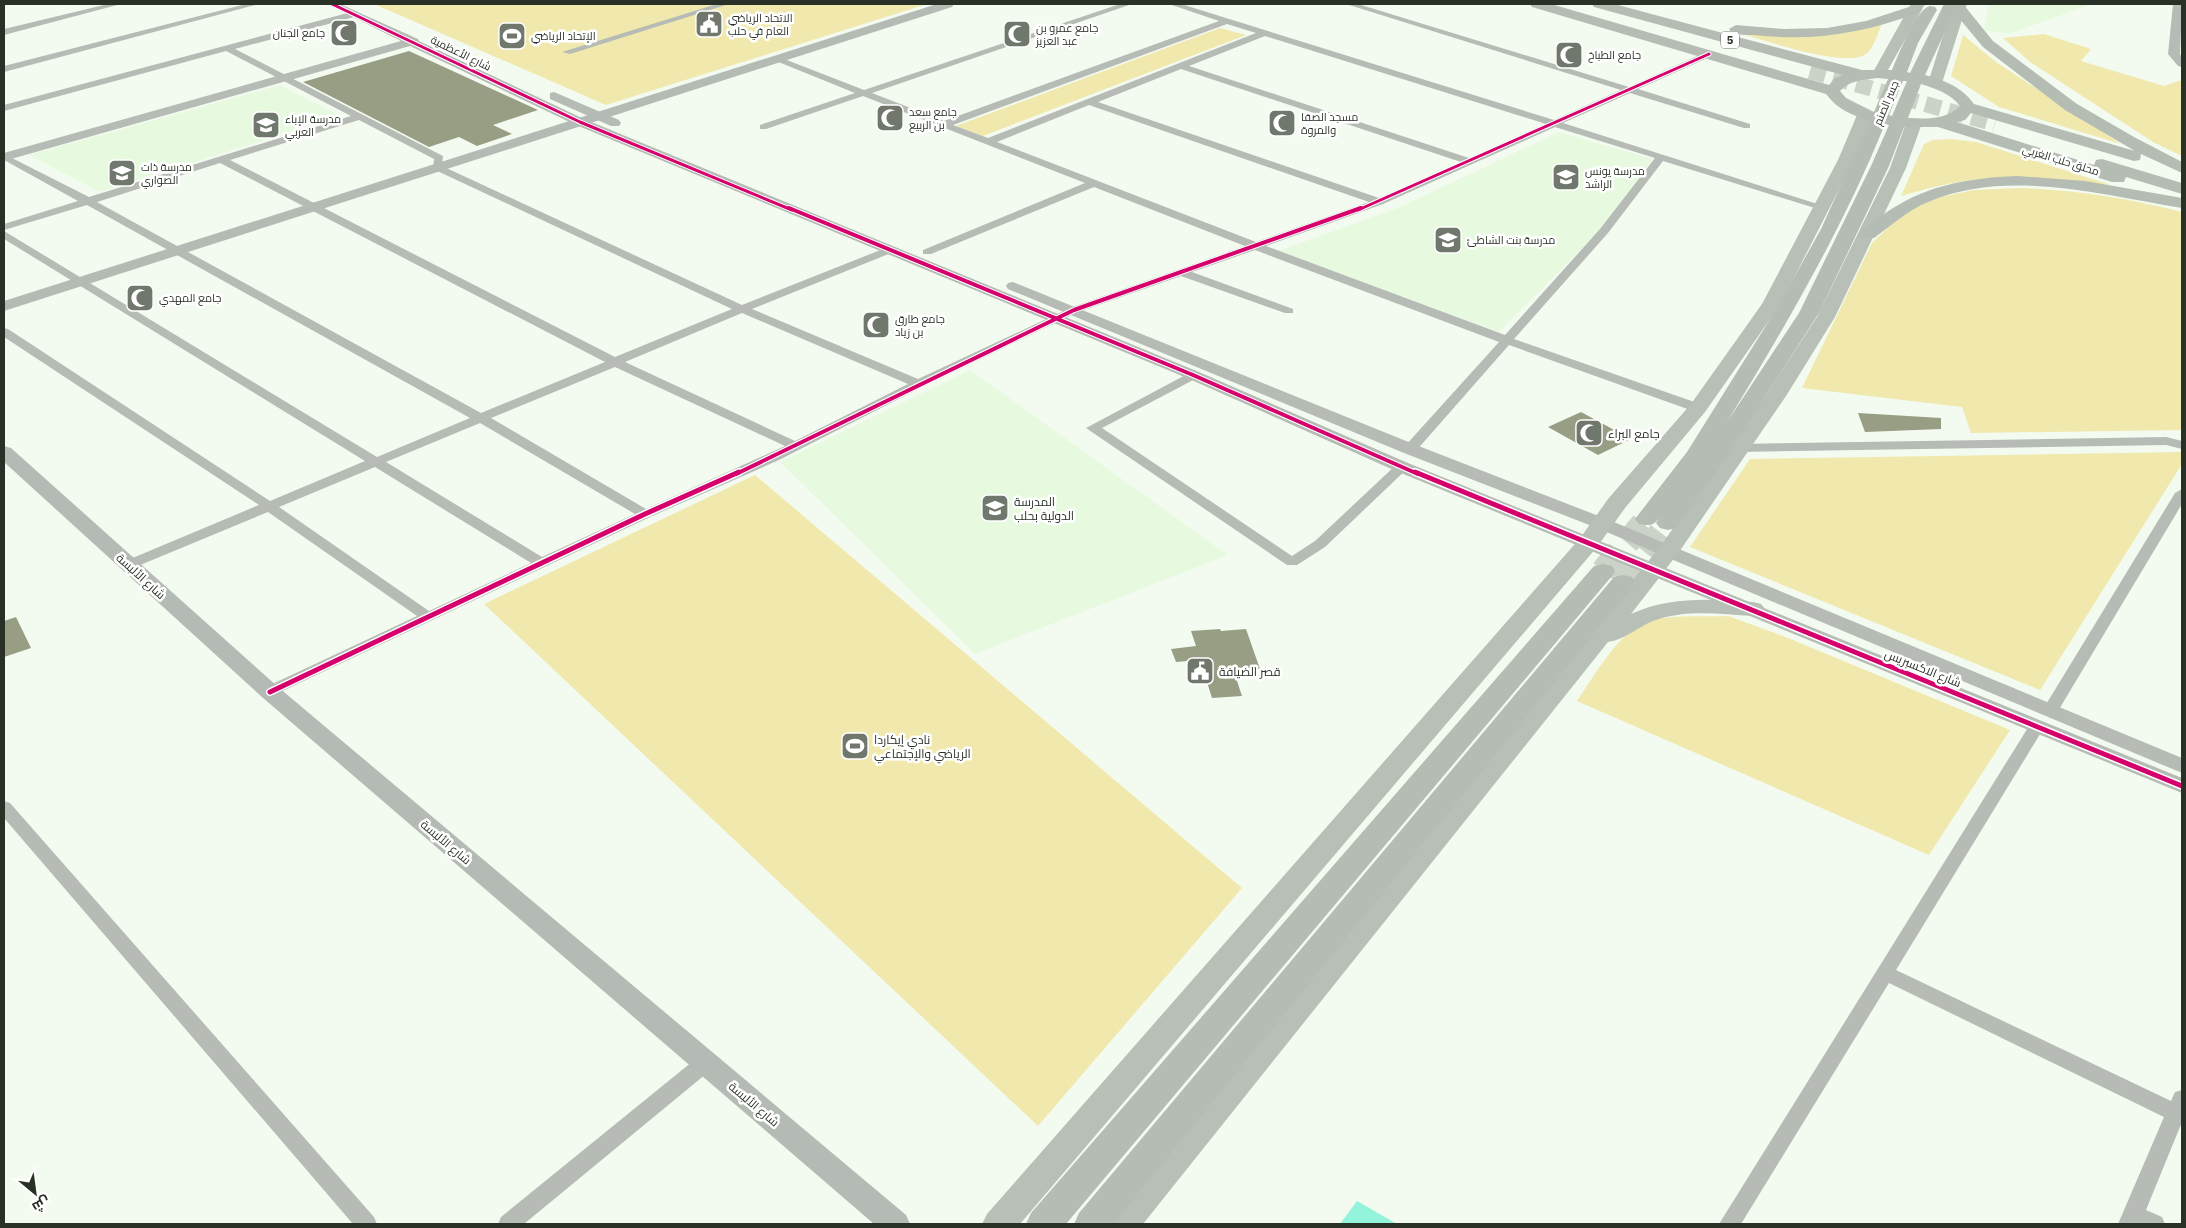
<svg xmlns="http://www.w3.org/2000/svg" width="2186" height="1228" font-family="'IBM Plex Sans',Cairo,sans-serif">
	<style>
		.built { fill: #e7fae0 }
		.green { fill: #f0e8ac }
		.water { fill: #93f3db }
		.building { fill: #989e83 }
		.lines { fill: none; stroke-linecap: round; stroke-linejoin: round }
		.trunk-tunnel-far1 { stroke: #cbd3c8; stroke-width: 16; stroke-dasharray: 16 8; stroke-linecap: butt }
		.trunk-tunnel { stroke: #cbd3c8; stroke-width: 25; stroke-dasharray: 25 12; stroke-linecap: butt }
		.minor { fill: #b6bbb6; fill-rule: evenodd }
		.tertiary { fill: #b6bbb6; fill-rule: evenodd }
		.secondary { fill: #b4bab4; fill-rule: evenodd }
		.primary { fill: #b7bfb6; fill-rule: evenodd }
		.trunk { fill: #b4bcb4; fill-rule: evenodd }
		.cycleway-far2-casing { stroke: #fff; stroke-width: 5 }
		.cycleway-far1-casing { stroke: #fff; stroke-width: 6 }
		.cycleway-casing { stroke: #fff; stroke-width: 8 }
		.cycleway-far2 { stroke: #d6006c; stroke-width: 3 }
		.cycleway-far1 { stroke: #d6006c; stroke-width: 4 }
		.cycleway { stroke: #d6006c; stroke-width: 5 }
		.labels { text-anchor: middle; dominant-baseline: central; stroke-width: 5; stroke-linejoin: round; paint-order: stroke }
		.far-poi-label { font-size: 11px; fill: #293126; stroke: #fff; text-anchor: start }
		.shield { fill: #fff; stroke: #696f67; stroke-width: 1 }
		.shield-label { font-size: 11px; font-weight: bold; fill: #293126 }
		.far-street-label { font-size: 11px; fill: #293126; stroke: #fff }
		.poi-label { font-size: 12px; fill: #293126; stroke: #fff; text-anchor: start }
		.street-label { font-size: 12px; fill: #293126; stroke: #fff }
	</style>
	<rect width="100%" height="100%" fill="#f3fbf0"/>
	<path class="built" d="M 1989,4 L 2092,4 L 2009,34 L 1984,30 Z
		M 280,85 L 341,116 L 100,192 L 29,155 Z
		M 1559,132 L 1653,159 L 1600,230 L 1499,332 L 1278,251 L 1400,207 Z
		M 970,370 L 1228,555 L 975,654 L 780,462 Z"/>
	<path class="green" d="M 374,4 L 927,4 L 606,105 Z
		M 1882,23 C 1878,32 1874,49 1866,54 C 1845,69 1761,39 1736,32 L 1769,35 Z
		M 1220,28 L 1246,35 L 983,136 L 956,126 Z
		M 2044,34 L 2091,49 L 2081,61 L 2164,86 L 2182,80 L 2182,156 L 2153,142 L 2030,62 L 2003,38 Z
		M 1963,35 L 1996,62 L 2121,144 L 1999,107 L 1951,76 Z
		M 1951,139 L 1976,142 L 2111,185 C 2073,181 2034,176 1996,178 C 1963,179 1932,187 1901,196 L 1924,144 L 1933,140 Z
		M 2019,188 C 2077,190 2126,198 2182,212 L 2182,430 L 1971,433 L 1962,407 L 1802,388 L 1872,243 L 1900,216 L 1931,199 L 1974,190 Z
		M 2182,452 L 2182,464 L 2040,690 L 1690,547 L 1750,459 Z
		M 755,475 L 1242,888 L 1038,1126 L 484,604 Z
		M 1728,616 L 1783,636 L 2010,730 L 1929,855 L 1577,701 C 1593,678 1618,633 1644,623 C 1664,614 1705,617 1728,616 Z"/>
	<path class="water" d="M 1357,1201 L 1397,1224 L 1340,1224 Z"/>
	<path class="building" d="M 409,51 L 538,110 L 493,125 L 512,134 L 477,146 L 459,137 L 429,147 L 303,82 Z
		M 1581,412 L 1631,439 L 1598,455 L 1548,427 Z
		M 1858,413 L 1941,418 L 1941,429 L 1865,432 Z
		M 16,617 L 31,648 L 4,657 L 4,621 Z
		M 1220,629 L 1221,631 L 1246,629 L 1260,669 L 1234,672 L 1242,696 L 1212,698 L 1200,660 L 1176,662 L 1171,649 L 1196,646 L 1191,631 Z"/>
	<g class="lines">
		<path class="trunk-tunnel-far1" d="M 1810,71 L 1995,124"/>
		<path class="trunk-tunnel" d="M 1603,571 L 1647,519
			M 1623,582 L 1668,523"/>
		<path class="minor" d="M 108,4 L 121,4 L 4,35 L 4,29 Z
			M 246,4 L 259,4 L 4,72 L 4,66 Z
			M 717,4 L 729,4 L 570,54 L 562,52 Z
			M 1120,4 L 1132,4 L 872,93 L 944,121 L 1219,21 L 1169,4 L 1181,4 L 1554,120 L 1621,90 L 1346,4 L 1358,4 L 1629,87 L 1706,52 L 1712,52 L 1712,56 L 1638,89 L 1750,124 L 1750,128 L 1744,128 L 1630,93 L 1563,123 L 1827,207 L 1822,210 L 1818,209 L 1663,161 L 1608,233 L 1514,339 L 1703,405 L 1704,408 L 1703,411 L 1693,411 L 1509,345 L 1415,452 L 1405,452 L 1403,449 L 1405,446 L 1499,342 L 1255,250 L 1192,272 L 1293,309 L 1293,313 L 1285,313 L 1181,276 L 1078,312 L 922,387 L 779,460 L 650,517 L 270,697 L 264,696 L 262,692 L 264,688 L 417,616 L 268,512 L 133,568 L 123,568 L 121,565 L 123,562 L 259,505 L 4,337 L 4,328 L 8,329 L 270,501 L 365,461 L 4,239 L 4,231 L 377,457 L 470,418 L 87,205 L 4,230 L 4,224 L 78,201 L 4,160 L 4,154 L 89,197 L 351,116 L 226,51 L 4,111 L 4,105 L 355,11 L 358,12 L 358,16 L 235,49 L 443,156 L 442,166 L 742,305 L 888,247 L 896,247 L 896,251 L 752,309 L 918,379 L 1070,308 L 1245,246 L 1094,187 L 931,254 L 923,254 L 923,250 L 1085,183 L 863,96 L 766,129 L 760,129 L 760,125 L 855,93 L 771,59 L 779,57 L 864,90 ZM 1227,24 L 1256,33 L 988,138 L 953,125 ZM 1265,36 L 1546,124 L 1469,158 L 1189,66 ZM 1181,69 L 1461,162 L 1379,198 L 1098,102 ZM 1089,105 L 1369,202 L 1256,242 L 997,142 ZM 359,120 L 434,159 L 433,169 L 732,309 L 615,357 L 230,160 ZM 1555,127 L 1655,158 L 1600,229 L 1505,335 L 1266,246 L 1383,204 ZM 220,163 L 605,362 L 481,413 L 97,202 ZM 742,313 L 908,384 L 795,441 L 625,362 ZM 615,367 L 785,446 L 646,509 L 491,418 ZM 480,423 L 635,514 L 542,557 L 386,462 ZM 375,467 L 531,563 L 429,611 L 279,507 Z
			M 1193,371 L 1199,375 L 1197,378 L 1102,428 L 1292,556 L 1315,541 L 1397,464 L 1402,463 L 1409,467 L 1325,547 L 1297,565 L 1287,565 L 1086,428 Z
			M 2166,437 L 2182,441 L 2182,449 L 2166,445 L 1738,452 L 1731,448 L 1738,444 Z
			M 2182,489 L 2182,504 L 2058,711 L 2056,715 L 2044,715 L 2042,711 L 2175,493 Z
			M 2037,721 L 2043,722 L 2045,726 L 1896,970 L 2171,1101 L 2175,1092 L 2182,1090 L 2182,1122 L 2146,1210 L 2162,1217 L 2165,1224 L 2118,1224 L 2164,1117 L 1889,983 L 1741,1224 L 1719,1224 L 2029,726 L 2031,722 Z
			M 4,801 L 10,803 L 374,1217 L 377,1224 L 353,1224 L 4,818 Z
			M 705,1055 L 712,1057 L 715,1063 L 712,1069 L 524,1224 L 498,1224 L 501,1217 L 698,1057 Z"/>
		<path class="tertiary" d="M 327,4 L 340,4 L 418,39 L 419,41 L 584,119 L 1199,372 L 1408,463 L 2182,778 L 2182,793 L 1396,471 L 1187,378 L 576,125 L 410,46 L 4,161 L 4,153 L 401,41 Z
			M 2173,4 L 2182,4 L 2180,54 L 2182,57 L 2182,67 L 2178,66 L 2168,54 Z
			M 554,92 L 619,120 L 621,123 L 619,126 L 611,126 L 550,99 L 550,93 Z
			M 1013,282 L 1416,445 L 1609,520 L 2182,758 L 2182,773 L 1597,528 L 1404,453 L 1008,289 L 1006,286 L 1008,283 Z"/>
		<path class="secondary" d="M 937,4 L 954,4 L 952,7 L 4,311 L 4,301 Z
			M 4,446 L 11,448 L 278,687 L 906,1215 L 910,1224 L 874,1224 L 262,697 L 4,462 Z"/>
		<path class="primary" d="M 1911,4 L 1925,4 L 1884,77 L 1874,77 L 1872,74 Z
			M 1953,4 L 1967,4 L 1942,83 L 1940,86 L 1930,86 L 1928,83 Z
			M 1865,110 L 1873,115 L 1854,160 L 1780,305 L 1705,412 L 1625,508 L 1597,547 L 1020,1224 L 982,1224 L 987,1214 L 1581,537 L 1608,499 L 1691,404 L 1762,304 L 1838,160 L 1857,115 Z
			M 1914,118 L 1922,123 L 1906,168 L 1835,317 L 1786,396 L 1679,552 L 1631,614 C 1670,596 1712,599 1753,602 L 1761,604 L 1765,609 L 1761,614 L 1753,616 C 1720,614 1684,609 1653,621 C 1638,627 1624,640 1608,642 L 1143,1224 L 1106,1224 L 1111,1214 L 1660,547 L 1766,395 L 1817,317 L 1890,168 L 1906,123 Z"/>
		<path class="trunk" d="M 1530,4 L 1551,4 L 1829,85 L 1835,78 L 1843,75 L 1594,7 L 1592,4 L 1614,4 L 1862,70 L 1892,70 C 1898,56 1916,9 1930,6 L 1935,7 L 1937,10 L 1918,43 L 1907,72 L 1910,73 L 1944,4 L 1963,4 L 1993,41 L 2077,104 L 2134,137 L 2182,162 L 2182,173 L 2141,154 L 2140,160 L 2134,161 L 1971,113 L 1965,120 L 1957,122 L 2094,165 L 2096,160 L 2102,159 L 2182,183 L 2182,194 L 2126,177 L 2124,182 L 2112,182 L 1938,127 L 1904,127 L 1889,166 L 1819,313 L 1723,462 L 1676,528 L 1668,530 L 1660,528 L 1656,523 L 1660,517 C 1654,526 1649,526 1639,524 L 1635,519 L 1687,452 L 1777,308 L 1821,229 L 1870,121 C 1852,115 1838,110 1826,94 L 1532,7 ZM 1954,12 L 1983,47 L 2065,110 L 2135,151 L 1974,104 C 1962,87 1944,80 1925,75 ZM 1877,78 L 1888,79 L 1874,112 L 1846,98 L 1840,91 C 1850,80 1863,80 1877,78 ZM 1903,81 L 1907,81 L 1892,116 L 1889,115 ZM 1921,84 C 1936,89 1950,93 1960,106 C 1946,120 1926,119 1908,118 ZM 1885,124 L 1889,125 L 1871,166 L 1799,313 L 1727,422 C 1786,325 1842,230 1885,124 Z
			M 1915,5 L 1920,6 L 1922,9 L 1920,12 C 1866,33 1812,42 1754,35 C 1746,35 1733,36 1729,29 L 1736,25 L 1784,29 L 1827,28 L 1866,21 Z
			M 2017,176 L 2085,181 L 2182,198 L 2182,208 C 2101,195 2008,168 1928,202 C 1908,210 1892,225 1874,238 L 1862,238 L 1859,234 C 1864,227 1873,222 1880,217 C 1921,186 1966,178 2017,176 Z
			M 1603,564 L 1612,566 L 1615,571 L 1612,576 L 1066,1224 L 1026,1224 L 1031,1213 L 1594,566 Z
			M 1623,575 L 1632,577 L 1635,582 L 1632,587 L 1113,1224 L 1074,1224 L 1079,1213 L 1614,577 Z"/>
		<defs>
			<path id="cycleway-far2" d="M 332,4 L 580,122 L 792,210
				M 1358,210 L 1709,54"/>
			<path id="cycleway-far1" d="M 789,208 L 1193,375 L 1418,474
				M 736,474 L 1074,310 L 1361,208"/>
			<path id="cycleway" d="M 1415,472 L 2182,786
				M 270,692 L 645,514 L 739,472"/>
		</defs>
		<use href="#cycleway-far2" class="cycleway-far2-casing"/>
		<use href="#cycleway-far1" class="cycleway-far1-casing"/>
		<use href="#cycleway" class="cycleway-casing"/>
		<use href="#cycleway-far2" class="cycleway-far2"/>
		<use href="#cycleway-far1" class="cycleway-far1"/>
		<use href="#cycleway" class="cycleway"/>
	</g>
	<defs>
		<symbol id="civic-square" viewBox="-11 -11 22 22"><rect x="-9" y="-9" width="18" height="18" rx="4" fill="#70786d" stroke="#fff"/><path d="M-.6-6.5H3V-4.5H.6V-3L4-1V1h2V6H-6V1h2V-1L-.6-3ZM-1.2 2.5V6h2.4V2.5Z" fill="#fff"/></symbol>
		<symbol id="mosque-square" viewBox="-11 -11 22 22"><rect x="-9" y="-9" width="18" height="18" rx="4" fill="#70786d" stroke="#fff"/><path d="M3.5-4.9A6 6 0 1 0 3.5 4.9A5 5 0 1 1 3.5-4.9Z" fill="#fff"/></symbol>
		<symbol id="stadium-square" viewBox="-11 -11 22 22"><rect x="-9" y="-9" width="18" height="18" rx="4" fill="#70786d" stroke="#fff"/><path d="M0-5a6.5 5 0 1 0 0 10a6.5 5 0 1 0 0-10ZM-3.5-1.8h7v3.6h-7Z" fill="#fff"/></symbol>
		<symbol id="school-square" viewBox="-11 -11 22 22"><rect x="-9" y="-9" width="18" height="18" rx="4" fill="#70786d" stroke="#fff"/><path d="M0-5L7-2L0 1L-7-2ZM-4 1L0 2.5L4 1V4Q0 6-4 4Z" fill="#fff"/></symbol>
	</defs>
	<g fill-rule="evenodd">
		<use href="#civic-square" x="693" y="8" width="32" height="32"/>
		<use href="#mosque-square" x="328" y="17" width="32" height="32"/>
		<use href="#mosque-square" x="1001" y="18" width="32" height="32"/>
		<use href="#stadium-square" x="496" y="20" width="32" height="32"/>
		<use href="#mosque-square" x="1553" y="39" width="32" height="32"/>
		<use href="#mosque-square" x="874" y="102" width="32" height="32"/>
		<use href="#mosque-square" x="1266" y="107" width="32" height="32"/>
		<use href="#school-square" x="250" y="109" width="32" height="32"/>
		<use href="#school-square" x="106" y="157" width="32" height="32"/>
		<use href="#school-square" x="1550" y="161" width="32" height="32"/>
		<use href="#school-square" x="1432" y="224" width="32" height="32"/>
		<use href="#mosque-square" x="124" y="282" width="32" height="32"/>
		<use href="#mosque-square" x="860" y="309" width="32" height="32"/>
		<use href="#mosque-square" x="1573" y="417" width="32" height="32"/>
		<use href="#school-square" x="979" y="492" width="32" height="32"/>
		<use href="#civic-square" x="1184" y="655" width="32" height="32"/>
		<use href="#stadium-square" x="839" y="730" width="32" height="32"/>
	</g>
	<g class="labels">
		<g class="far-poi-label">
			<text x="728" y="18">الاتحاد الرياضي<tspan x="728" dy="13">العام في حلب</tspan></text>
			<text x="1036" y="28">جامع عمرو بن<tspan x="1036" dy="13">عبد العزيز</tspan></text>
			<text x="325" y="33" text-anchor="end">جامع الجنان</text>
			<text x="531" y="36">الإتحاد الرياضي</text>
			<text x="1588" y="55">جامع الطباخ</text>
			<text x="909" y="112">جامع سعد<tspan x="909" dy="13">بن الربيع</tspan></text>
			<text x="1301" y="117">مسجد الصفا<tspan x="1301" dy="13">والمروة</tspan></text>
			<text x="285" y="119">مدرسة الإباء<tspan x="285" dy="13">العربي</tspan></text>
			<text x="141" y="167">مدرسة ذات<tspan x="141" dy="13">الصواري</tspan></text>
			<text x="1585" y="171">مدرسة يونس<tspan x="1585" dy="13">الراشد</tspan></text>
			<text x="1467" y="240">مدرسة بنت الشاطئ</text>
			<text x="159" y="298">جامع المهدي</text>
			<text x="895" y="319">جامع طارق<tspan x="895" dy="13">بن زياد</tspan></text>
		</g>
		<rect class="shield" x="1721" y="31.5" width="18" height="17" rx="4"/>
		<g class="shield-label">
			<text x="1730" y="40">5</text>
		</g>
		<g class="far-street-label">
			<text transform="translate(461 53) rotate(26)">شارع الأعظمية</text>
			<text transform="translate(1886 103) rotate(-67)">جسر الصنم</text>
			<text transform="translate(2061 160) rotate(17)">محلق حلب الغربي</text>
		</g>
		<g class="poi-label">
			<text x="1608" y="433">جامع البراء</text>
			<text x="1014" y="501">المدرسة<tspan x="1014" dy="14">الدولية بحلب</tspan></text>
			<text x="1219" y="671">قصر الضيافة</text>
			<text x="874" y="739">نادي إيكاردا<tspan x="874" dy="14">الرياضي والإجتماعي</tspan></text>
		</g>
		<g class="street-label">
			<text transform="translate(141 576) rotate(42)">شارع الألبسة</text>
			<text transform="translate(1923 668) rotate(22)">شارع الاكسبريس</text>
			<text transform="translate(446 842) rotate(40)">شارع الألبسة</text>
			<text transform="translate(754 1104) rotate(40)">شارع الألبسة</text>
		</g>
	</g>
	<rect width="2186" height="1228" fill="none" stroke="#293126" stroke-width="10"/>
	<g transform="translate(35 1193) rotate(151)" stroke="#ffffff" stroke-width="4" paint-order="stroke">
	<path d="M0-4L9 19L0 12L-9 19Z" fill="#293126"/>
	<text y="-8" font-size="14" font-weight="bold" text-anchor="middle" fill="#293126">ش</text>
	</g>
</svg>
